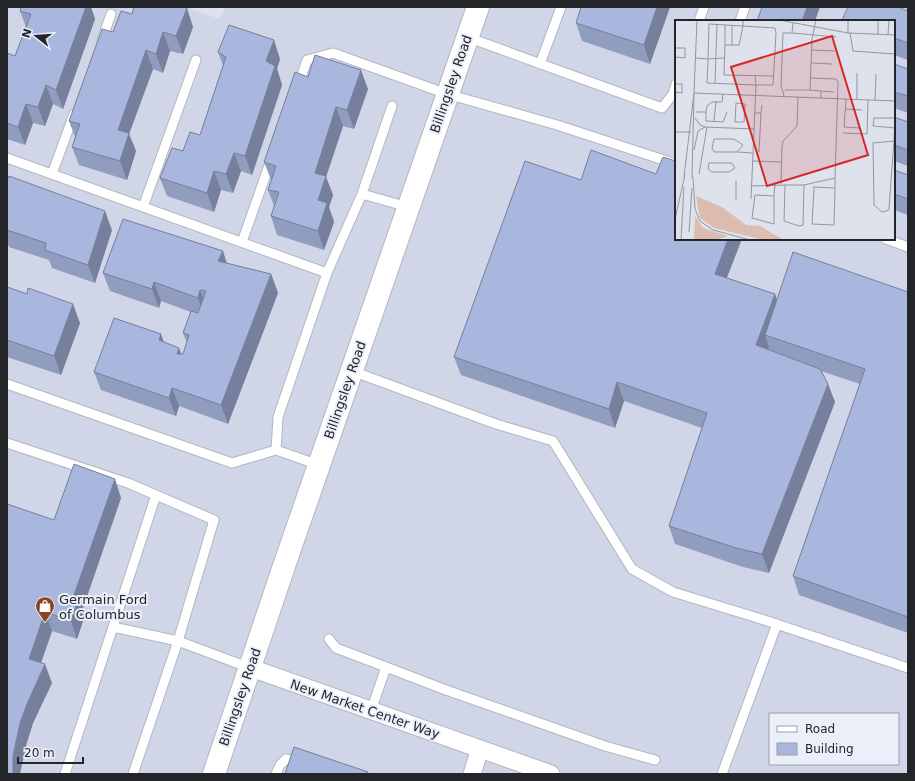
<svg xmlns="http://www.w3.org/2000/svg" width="915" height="781" font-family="'DejaVu Sans',sans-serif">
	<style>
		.built { fill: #d0d5e7; fill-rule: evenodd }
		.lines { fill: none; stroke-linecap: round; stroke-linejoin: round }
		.service-casing { stroke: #b3b7c1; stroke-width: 11 }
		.minor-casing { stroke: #b3b7c1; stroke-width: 19 }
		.tertiary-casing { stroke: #b3b7c1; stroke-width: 24 }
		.service { stroke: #fff; stroke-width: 9 }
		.minor { stroke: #fff; stroke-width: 17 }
		.tertiary { stroke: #fff; stroke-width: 22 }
		.wall { fill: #919dbe }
		.shaded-wall { fill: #767f9b }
		.building { fill: #a9b6dd; stroke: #767f9b }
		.labels { text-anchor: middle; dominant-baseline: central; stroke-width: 4; stroke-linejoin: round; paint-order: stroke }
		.street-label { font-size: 13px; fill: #242529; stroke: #ebeffa }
		.poi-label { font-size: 13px; fill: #242529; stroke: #ebeffa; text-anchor: start }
		.inset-road { fill: none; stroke: #94969f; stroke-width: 1 }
		.view { fill: #d62828; fill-opacity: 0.15; stroke: #d62828; stroke-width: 2 }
		.inset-edge { fill: none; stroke: #242529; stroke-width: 2 }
	</style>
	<rect width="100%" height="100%" fill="#dee2ed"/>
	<path class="built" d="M 7,7 L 185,7 L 220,19 L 225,7 L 908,7 L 908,774 L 7,774 ZM 676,21 L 894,21 L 894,239 L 676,239 ZM 770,714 L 898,714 L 898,764 L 770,764 Z"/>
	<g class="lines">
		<defs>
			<path id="service" d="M 699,21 L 704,7
				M 740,21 L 745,7
				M 467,37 L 662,108 L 673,94 L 676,84
				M 102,40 L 111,14
				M 540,64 L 561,7
				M 298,86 L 307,60 L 333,53 L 447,94 L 557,125 L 676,164
				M 7,158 L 327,273 L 278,417 L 276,450
				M 52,174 L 74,114
				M 362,194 L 392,106
				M 143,207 L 196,60
				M 886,239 L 908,247
				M 242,242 L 271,160
				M 327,273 L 362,194 L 408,207
				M 352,371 L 496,424 L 553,441 L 632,569 L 673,592 L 758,618 L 908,668
				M 7,384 L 232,463 L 276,450 L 319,465
				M 7,443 L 128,483 L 214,520 L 178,641 L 250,668
				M 113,627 L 178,641 L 133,774
				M 329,639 L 336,648 L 386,667 L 371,711
				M 386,667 L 446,690 L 605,746 L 655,760
				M 65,774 L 156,495
				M 276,774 L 280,765 L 286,759 L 302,762
				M 722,774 L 777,624"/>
			<path id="minor" d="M 251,668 L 551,774
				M 472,774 L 480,749"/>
			<path id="tertiary" d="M 214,774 L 284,566 L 478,7"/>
		</defs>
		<use href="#service" class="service-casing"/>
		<use href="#minor" class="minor-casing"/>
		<use href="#tertiary" class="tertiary-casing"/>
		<use href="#service" class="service"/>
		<use href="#minor" class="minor"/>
		<use href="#tertiary" class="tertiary"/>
	</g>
	<path class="wall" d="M 21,7 L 91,7 L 95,19 L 63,109 L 53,104 L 45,126 L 33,123 L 25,145 L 7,139 L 7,53 L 15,56 L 26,27 L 20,11 Z
		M 670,7 L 650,64 L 582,41 L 576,23 Z
		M 908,11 L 908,60 L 894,55 L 894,21 L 843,21 L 842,20 Z
		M 193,27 L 183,54 L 170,51 L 163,73 L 153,69 L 129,134 L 136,151 L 127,180 L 79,165 L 72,147 L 75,137 L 69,121 L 113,32 Z
		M 218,52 L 280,59 L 277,69 L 282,85 L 252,175 L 241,171 L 233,193 L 221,190 L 214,212 L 167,196 L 160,178 L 183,151 L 200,135 L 223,65 Z
		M 894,64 L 908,69 L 908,113 L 894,108 Z
		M 308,77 L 368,89 L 354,129 L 343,126 L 326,177 L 333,195 L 329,207 L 334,222 L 324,250 L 277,235 L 271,216 L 274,206 L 268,190 L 271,180 L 264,162 Z
		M 894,117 L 908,122 L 908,166 L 894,161 Z
		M 894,170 L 908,175 L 908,215 L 894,210 Z
		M 7,180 L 112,230 L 95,283 L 52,268 L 49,260 L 9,247 L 7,241 Z
		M 581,180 L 676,239 L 727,278 L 777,299 L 908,292 L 908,633 L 799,595 L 793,576 L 860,384 L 821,371 L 835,402 L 769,573 L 743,567 L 675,544 L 669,526 L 702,428 L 624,401 L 615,428 L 461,375 L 454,357 Z
		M 227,263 L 271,274 L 278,293 L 228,424 L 179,406 L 176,416 L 101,390 L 94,372 L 164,342 L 179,348 L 181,354 L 183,354 L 187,343 L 183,333 L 191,312 L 161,301 L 159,308 L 110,291 L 103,273 Z
		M 7,287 L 80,323 L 61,375 L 7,357 Z
		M 121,498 L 83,608 L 85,615 L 77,639 L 52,631 L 41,663 L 52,683 L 33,723 L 27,742 L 54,520 Z"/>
	<path class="shaded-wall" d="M 81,7 L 91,7 L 95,19 L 63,109 L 56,90 Z
		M 657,7 L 670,7 L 650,64 L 644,45 Z
		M 807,7 L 820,7 L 815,21 L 802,21 Z
		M 187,8 L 193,27 L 183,54 L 176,36 Z
		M 163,32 L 170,51 L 163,73 L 156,54 Z
		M 274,40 L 280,59 L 277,69 L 282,85 L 252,175 L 245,156 L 266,61 Z
		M 146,50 L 153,69 L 129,134 L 136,151 L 127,180 L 120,161 L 118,130 Z
		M 361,70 L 368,89 L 354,129 L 347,110 Z
		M 46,85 L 53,104 L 45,126 L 38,107 Z
		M 26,104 L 33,123 L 25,145 L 18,127 Z
		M 336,107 L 343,126 L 326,177 L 333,195 L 329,207 L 334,222 L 324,250 L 318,231 L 318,200 L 315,173 Z
		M 234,153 L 241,171 L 233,193 L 226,174 Z
		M 214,171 L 221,190 L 214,212 L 207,193 Z
		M 105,211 L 112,230 L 95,283 L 88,265 Z
		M 728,239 L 742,239 L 721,293 L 715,274 Z
		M 223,251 L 229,270 L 218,261 Z
		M 271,274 L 278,293 L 228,424 L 221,405 Z
		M 154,282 L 161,301 L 159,308 L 152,289 Z
		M 200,290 L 207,309 L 204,316 L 198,298 Z
		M 775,294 L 782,313 L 765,335 L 769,347 L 763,363 L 756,345 Z
		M 73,304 L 80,323 L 61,375 L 54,356 Z
		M 161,334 L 168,353 L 159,340 Z
		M 179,348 L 186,366 L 177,354 Z
		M 617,382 L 624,401 L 615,428 L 609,409 Z
		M 828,384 L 835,402 L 769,573 L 762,554 Z
		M 172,388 L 179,406 L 176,416 L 169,398 Z
		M 115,479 L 121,498 L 83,608 L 85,615 L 77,639 L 71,621 L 74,595 Z
		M 45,612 L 52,631 L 36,677 L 29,659 Z
		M 45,664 L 52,683 L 33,723 L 27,742 L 20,774 L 13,774 L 13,756 L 20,723 L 27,704 Z"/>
	<path class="building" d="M 21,7 L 86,7 L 56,90 L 46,85 L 38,107 L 26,104 L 18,127 L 7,123 L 7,53 L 15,56 L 31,14 L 20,11 Z
		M 134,7 L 183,7 L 187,8 L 176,36 L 163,32 L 156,54 L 146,50 L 118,130 L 129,133 L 120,161 L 72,147 L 80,124 L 69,121 L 102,29 L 113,32 L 121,11 L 132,14 Z
		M 581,7 L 657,7 L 644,45 L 576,23 Z
		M 762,7 L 807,7 L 802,21 L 757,21 Z
		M 848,7 L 898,7 L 908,11 L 908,43 L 894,38 L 894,21 L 845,21 L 842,20 Z
		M 229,25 L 274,40 L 266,61 L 275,66 L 245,156 L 234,153 L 226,174 L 214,171 L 207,193 L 160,178 L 172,148 L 183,151 L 190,132 L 200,135 L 226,57 L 218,52 Z
		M 315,55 L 361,70 L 347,110 L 336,107 L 315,173 L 326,176 L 318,200 L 327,203 L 318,231 L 271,216 L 279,192 L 268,190 L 276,166 L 264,162 L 295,72 L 308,77 Z
		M 894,64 L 908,69 L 908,96 L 894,92 Z
		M 894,117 L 908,122 L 908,150 L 894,145 Z
		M 591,150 L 656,174 L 663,157 L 676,161 L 676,178 L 675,182 L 676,183 L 676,239 L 728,239 L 715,274 L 775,294 L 756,345 L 820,369 L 828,384 L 762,554 L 736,548 L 669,526 L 707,413 L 617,382 L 609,409 L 454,357 L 525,161 L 581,180 Z
		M 894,170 L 908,175 L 908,199 L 894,194 Z
		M 9,176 L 105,211 L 88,265 L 45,250 L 46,243 L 7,230 L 7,180 Z
		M 123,219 L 223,251 L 218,261 L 271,274 L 221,405 L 172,388 L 169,398 L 94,372 L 114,318 L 161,334 L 159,340 L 179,348 L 177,354 L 183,354 L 189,335 L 183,333 L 191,311 L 198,313 L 206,291 L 200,290 L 198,298 L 154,282 L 152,289 L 103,273 Z
		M 793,252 L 908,292 L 908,617 L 793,576 L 865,369 L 765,335 Z
		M 7,287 L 27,294 L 28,288 L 73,304 L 54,356 L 7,340 Z
		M 74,464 L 115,479 L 74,595 L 79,597 L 71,621 L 45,612 L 29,659 L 45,664 L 27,704 L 20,723 L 13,756 L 13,774 L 7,774 L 7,504 L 54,520 Z
		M 294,747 L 368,772 L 367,774 L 285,774 Z"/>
	<defs>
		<symbol id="shop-pin" viewBox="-11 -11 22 30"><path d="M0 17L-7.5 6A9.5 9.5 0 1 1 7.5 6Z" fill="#8c4423" stroke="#ebeffa"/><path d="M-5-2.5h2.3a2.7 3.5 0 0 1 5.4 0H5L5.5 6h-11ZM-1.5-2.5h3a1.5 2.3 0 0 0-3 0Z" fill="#fff"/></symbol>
	</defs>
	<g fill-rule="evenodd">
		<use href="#shop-pin" x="34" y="595" width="22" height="30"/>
	</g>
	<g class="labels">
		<g class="street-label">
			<text transform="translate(451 84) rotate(-71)">Billingsley Road</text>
			<text transform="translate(345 390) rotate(-71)">Billingsley Road</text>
			<text transform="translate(240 697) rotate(-71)">Billingsley Road</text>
			<text transform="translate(365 709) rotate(19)">New Market Center Way</text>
		</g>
		<g class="poi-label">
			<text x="59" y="599">Germain Ford<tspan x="59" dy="15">of Columbus</tspan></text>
		</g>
	</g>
	<g transform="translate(675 20)">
		<rect width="220" height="220" fill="#dee2ed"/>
		<path d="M 21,176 L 47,187 L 69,208 L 83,210 L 101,220 L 108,220 L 89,220 L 39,208 L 25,198 ZM 20,196 L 28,208 L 53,216 L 41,220 L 19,220 Z" fill="#dcbcaf"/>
		<path d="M 47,187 L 71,205 L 85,206 L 107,219 L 101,220 L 83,210 L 69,208 Z" fill="#dcbcaf"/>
		<path class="inset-road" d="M 68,0 L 68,6 L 100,8 L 101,13 L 98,65 L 81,65 L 76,179M 104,0 L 173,13 L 220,15M 117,13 L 161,17M 173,13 L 173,0M 175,13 L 178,31 L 220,34M 203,14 L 203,0M 213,15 L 214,0M 50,25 L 50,5M 57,25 L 57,5M 0,28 L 10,28 L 10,38 L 0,37M 136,30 L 160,31M 20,38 L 33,39 L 32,63 L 81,65 L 80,56M 49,38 L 33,39 L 34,4 L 68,6 L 64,25 L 50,25 L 49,55 L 99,56M 136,43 L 157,44M 40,63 L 42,4M 0,64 L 7,64 L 7,73 L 0,72M 110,70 L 135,70 L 137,19 L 141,0M 135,70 L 146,71 L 146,78M 146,71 L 159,72M 19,73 L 220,81M 109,76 L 106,65 L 108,13 L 117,13 L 118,3M 171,79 L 169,107 L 185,108M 182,79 L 182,53M 200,80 L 201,54M 61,83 L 70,84 L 69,102 L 60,102 ZM 170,89 L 187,90M 21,92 L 31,92 L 32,86 L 37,82 L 47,82 L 48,74M 31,92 L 31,101 L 48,102 L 52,92M 79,93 L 86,93 L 87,85M 20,98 L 25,105 L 30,107 L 79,109M 39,101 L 41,81M 220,108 L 198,106 L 199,98 L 220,98M 0,112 L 16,112M 168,113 L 192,114 L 193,80M 39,119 L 59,119 L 68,125 L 62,132 L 39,132 L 37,128 ZM 219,121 L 198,123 L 199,185 L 207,192 L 214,190 L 214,188 L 219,121 L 219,119 L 220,102M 19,130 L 23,111 L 30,107M 62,132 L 78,133M 84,132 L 86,93M 77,141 L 107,142M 34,143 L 57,143 L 60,148 L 54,152 L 37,152 L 33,149 ZM 24,154 L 32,107M 9,157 L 19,73 L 22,0M 18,157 L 20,189 L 25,201 L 38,210 L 75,220M 17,158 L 19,74M 106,164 L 107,127 L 108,121 L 122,106 L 123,77M 110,165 L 129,165M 76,166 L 110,165 L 109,201 L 124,206 L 128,205 L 129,165 L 160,158 L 163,62 L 161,59 L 135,58M 138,167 L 160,168 L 160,158M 139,168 L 137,204 L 159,205 L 160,168M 80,175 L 77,198 L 99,204 L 99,176M 80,175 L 99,176 L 100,164M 61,180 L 61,161M 0,199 L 10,155M 14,212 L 17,168M 6,220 L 9,167"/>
		<path class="view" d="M 157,16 L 193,135 L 92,166 L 56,47 Z"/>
		<rect width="220" height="220" class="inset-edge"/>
	</g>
	<rect width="915" height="781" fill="none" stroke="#242529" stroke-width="16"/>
	<rect x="769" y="713" width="130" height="52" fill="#ebeffa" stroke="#9b9ea6"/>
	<rect x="777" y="726" width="20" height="6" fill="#ffffff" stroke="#9b9ea6"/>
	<text x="805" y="733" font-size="12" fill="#242529">Road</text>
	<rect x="777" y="743" width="20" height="12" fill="#a9b6dd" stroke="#9b9ea6"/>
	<text x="805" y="753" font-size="12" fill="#242529">Building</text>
	<g transform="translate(36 36) rotate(287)" stroke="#ebeffa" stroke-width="3" paint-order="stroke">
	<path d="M0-3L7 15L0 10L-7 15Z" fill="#242529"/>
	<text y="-6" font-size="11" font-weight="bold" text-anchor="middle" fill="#242529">N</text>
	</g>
	<path d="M18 757v6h65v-6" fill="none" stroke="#242529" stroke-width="2"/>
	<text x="24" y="757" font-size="12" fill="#242529" stroke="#ebeffa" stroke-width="3" paint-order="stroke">20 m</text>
</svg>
